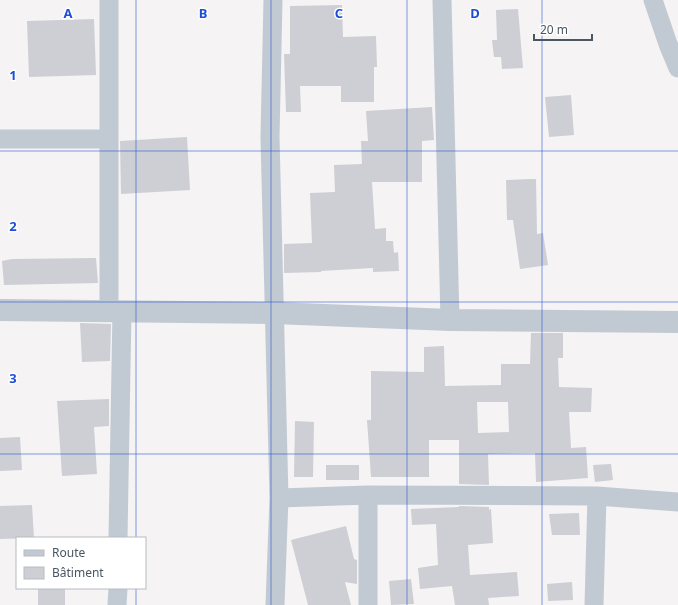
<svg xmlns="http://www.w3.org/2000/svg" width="678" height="605" font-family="'Noto Sans',sans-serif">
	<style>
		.building { fill: #cdcfd5; fill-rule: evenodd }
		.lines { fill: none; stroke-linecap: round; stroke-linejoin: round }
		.minor { stroke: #c1cad2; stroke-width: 19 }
		.tertiary { stroke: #c1cad2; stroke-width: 22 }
		.grid { fill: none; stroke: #1d4ed8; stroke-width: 1; stroke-opacity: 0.55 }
		.grid-label { font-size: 13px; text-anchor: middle; font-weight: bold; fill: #1d4ed8; stroke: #fff; stroke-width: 3; stroke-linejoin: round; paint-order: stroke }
	</style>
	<rect width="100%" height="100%" fill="#f5f3f3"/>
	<path class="building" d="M 342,5 L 343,37 L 376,36 L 377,67 L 374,67 L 374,102 L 341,102 L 341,86 L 300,86 L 301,112 L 286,112 L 284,54 L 290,54 L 290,6 Z
		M 518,9 L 523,68 L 502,69 L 501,57 L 494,57 L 492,40 L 497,40 L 496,10 Z
		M 94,19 L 96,75 L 29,77 L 27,21 Z
		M 571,95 L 574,135 L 549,137 L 545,97 Z
		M 432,107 L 434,140 L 422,141 L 422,182 L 372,182 L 375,229 L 386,228 L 386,241 L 393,241 L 394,253 L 398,252 L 399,271 L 373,272 L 373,268 L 321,271 L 321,272 L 284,273 L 284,244 L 312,243 L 310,193 L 335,192 L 334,165 L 362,164 L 361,141 L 368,141 L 366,111 Z
		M 187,137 L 190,190 L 121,194 L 120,141 Z
		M 530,179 L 536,179 L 537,234 L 543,233 L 548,265 L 520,269 L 513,220 L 507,220 L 506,180 Z
		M 96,258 L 98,283 L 4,285 L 2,261 L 12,259 Z
		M 80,323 L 111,324 L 110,361 L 82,362 Z
		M 531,333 L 563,333 L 563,358 L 558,358 L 559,387 L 592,388 L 591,412 L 569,412 L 571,448 L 586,447 L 588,478 L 536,482 L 535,453 L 488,454 L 489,485 L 459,484 L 459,440 L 429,440 L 429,477 L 371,477 L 367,420 L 371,420 L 371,371 L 424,372 L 424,347 L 444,346 L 445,386 L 501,385 L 501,364 L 530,364 ZM 477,402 L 508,402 L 509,432 L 478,433 Z
		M 109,399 L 109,426 L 94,427 L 97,474 L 62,476 L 57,401 Z
		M 295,421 L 314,422 L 313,477 L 294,477 Z
		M 20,437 L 22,470 L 0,471 L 0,438 Z
		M 611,464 L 613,480 L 595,482 L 593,465 Z
		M 326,465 L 359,465 L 359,480 L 326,480 Z
		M 32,505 L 34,538 L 0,539 L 0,506 Z
		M 459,506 L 489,507 L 489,510 L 491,509 L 493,543 L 468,545 L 470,575 L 517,572 L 519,596 L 488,598 L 489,605 L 455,605 L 452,586 L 420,589 L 418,568 L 438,565 L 436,524 L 412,525 L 411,509 L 459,507 Z
		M 579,513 L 580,535 L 552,535 L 549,514 Z
		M 346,526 L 354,559 L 357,560 L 357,584 L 345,582 L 351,605 L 308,605 L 291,540 Z
		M 411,579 L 414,604 L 391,605 L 389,581 Z
		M 572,582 L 573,600 L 548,601 L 547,584 Z
		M 38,588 L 65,588 L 65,605 L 38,605 Z"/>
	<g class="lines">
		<path class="minor" d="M 273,0 L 270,137 L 279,498 L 275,605
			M 442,0 L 450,320
			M 653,0 L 668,44 L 678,68
			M 0,139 L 109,139
			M 109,310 L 109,0
			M 279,498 L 368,495 L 597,496 L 678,502
			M 118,538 L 122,311
			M 117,605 L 118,588
			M 368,605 L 368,495
			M 594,605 L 597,496"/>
		<path class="tertiary" d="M 0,310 L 274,313 L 450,320 L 678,322"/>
	</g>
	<path class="grid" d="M 136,0 L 136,538M 271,0 L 271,605M 407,0 L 407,605M 542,0 L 542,605M 0,151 L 678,151M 0,302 L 678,302M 0,454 L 678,454M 136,588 L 136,605"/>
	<g class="grid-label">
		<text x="68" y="18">A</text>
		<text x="203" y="18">B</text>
		<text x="339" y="18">C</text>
		<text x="475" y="18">D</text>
		<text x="13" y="80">1</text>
		<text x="13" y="231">2</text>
		<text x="13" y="383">3</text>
	</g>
	<rect x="16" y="537" width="130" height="52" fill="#ffffff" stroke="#b7bbc0"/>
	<rect x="24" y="550" width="20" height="6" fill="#c1cad2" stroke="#b7bbc0"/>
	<text x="52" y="557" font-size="12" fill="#4a5661">Route</text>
	<rect x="24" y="567" width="20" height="12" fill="#cdcfd5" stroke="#b7bbc0"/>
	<text x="52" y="577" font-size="12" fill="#4a5661">Bâtiment</text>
	<path d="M534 34v6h58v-6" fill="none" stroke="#4a5661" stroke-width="2"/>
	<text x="540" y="34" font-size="12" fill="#4a5661" stroke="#ffffff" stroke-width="3" paint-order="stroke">20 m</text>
</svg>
